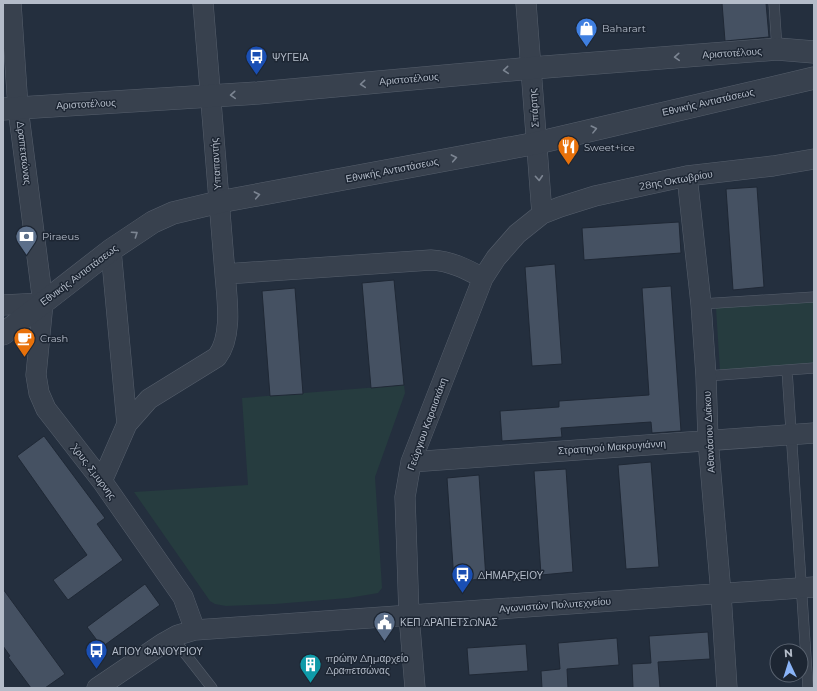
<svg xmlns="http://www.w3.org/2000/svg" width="817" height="691" font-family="Montserrat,sans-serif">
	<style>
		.green { fill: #263c3f }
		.building { fill: #455162; stroke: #1f2835 }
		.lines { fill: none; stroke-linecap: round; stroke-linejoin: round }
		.service-casing { stroke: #565f6c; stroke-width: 11 }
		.minor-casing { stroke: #565f6c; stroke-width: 21 }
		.tertiary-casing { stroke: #565f6c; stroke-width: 23 }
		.service { stroke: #38414e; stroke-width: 10 }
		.minor { stroke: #38414e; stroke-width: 20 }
		.tertiary { stroke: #38414e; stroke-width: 22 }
		.oneway { stroke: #7c8592 }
		.labels { text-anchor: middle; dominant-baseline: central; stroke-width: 3; stroke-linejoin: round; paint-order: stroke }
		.poi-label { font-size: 10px; fill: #b4bcc9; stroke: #1d2633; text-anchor: start }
		.street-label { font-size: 10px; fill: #b4bcc9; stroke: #1d2633 }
	</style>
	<rect width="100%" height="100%" fill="#242f3e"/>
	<path class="green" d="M 814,301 L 814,365 L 720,371 L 716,308 Z
		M 404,385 L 405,393 L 375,477 L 382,588 L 378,593 L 348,598 L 275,604 L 226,606 L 215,604 L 210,601 L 134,492 L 248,485 L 242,398 Z"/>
	<path class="building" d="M 722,3 L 766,3 L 769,37 L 725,41 Z
		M 757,187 L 764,287 L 733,290 L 726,189 Z
		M 679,222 L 681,253 L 584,260 L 582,228 Z
		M 555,264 L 562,364 L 532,366 L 525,267 Z
		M 394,280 L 404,385 L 371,388 L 362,283 Z
		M 671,286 L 681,431 L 652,433 L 651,422 L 561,428 L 562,437 L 502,441 L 500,411 L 559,407 L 559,401 L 649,395 L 642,288 Z
		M 295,288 L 303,394 L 270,396 L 262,291 Z
		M 44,436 L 105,518 L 97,524 L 123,560 L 68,600 L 53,580 L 87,555 L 17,456 Z
		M 651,462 L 659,567 L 626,569 L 618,465 Z
		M 566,469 L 573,572 L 541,575 L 534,471 Z
		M 479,475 L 486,579 L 454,581 L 447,478 Z
		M 145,584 L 160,605 L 102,647 L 87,627 Z
		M 3,589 L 65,674 L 45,688 L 31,688 L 8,657 L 10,656 L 3,646 Z
		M 708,632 L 710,659 L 658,662 L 660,688 L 633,688 L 632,664 L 651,663 L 649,636 Z
		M 617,638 L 619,665 L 567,669 L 568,688 L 542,688 L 541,671 L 560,669 L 558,643 Z
		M 526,644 L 528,671 L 469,675 L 467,648 Z"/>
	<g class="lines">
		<defs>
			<path id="service" d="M 774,3 L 777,49
				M 701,304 L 814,297
				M 787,370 L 808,688
				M 706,376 L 814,368
				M 173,638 L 212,688"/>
			<path id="minor" d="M 11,3 L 18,108 L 43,303 L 36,375 L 39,393 L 46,409 L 102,481 L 183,597 L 195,630
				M 526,3 L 542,214
				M 687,176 L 701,304 L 706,376 L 708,440 L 721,594 L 727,688
				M 111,250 L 127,424
				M 225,274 L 431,260 C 451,261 466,269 483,278
				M 3,305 L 43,303
				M 411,462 L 814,433
				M 102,481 L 127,424 L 149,399 L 217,357 C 233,336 227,299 225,274 L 203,3
				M 97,688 L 162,644 L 178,635 L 195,630 L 814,587
				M 415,688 L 409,615 L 405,497 L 411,462 L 483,278 L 496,258 L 517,234 L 542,214 L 560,207 L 595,196 L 687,176 L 773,166 L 814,159"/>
			<path id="tertiary" d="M 3,109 L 258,93 L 532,68 L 777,49 L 814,52
				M 3,334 L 111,250 L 153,222 L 173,213 L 219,202 L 537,143 L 814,78"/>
		</defs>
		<use href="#service" class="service-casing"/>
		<use href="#minor" class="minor-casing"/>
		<use href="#tertiary" class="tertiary-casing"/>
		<use href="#service" class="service"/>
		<use href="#minor" class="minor"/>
		<use href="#tertiary" class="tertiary"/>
	</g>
	<defs><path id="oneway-chevron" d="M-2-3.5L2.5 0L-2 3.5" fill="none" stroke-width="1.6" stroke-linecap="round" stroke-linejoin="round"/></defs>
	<g class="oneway">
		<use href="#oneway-chevron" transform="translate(677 57) rotate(176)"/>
		<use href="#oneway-chevron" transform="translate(506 70) rotate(175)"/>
		<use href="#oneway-chevron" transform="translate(363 84) rotate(175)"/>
		<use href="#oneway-chevron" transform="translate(233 95) rotate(176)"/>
		<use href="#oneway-chevron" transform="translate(594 129) rotate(-14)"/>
		<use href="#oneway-chevron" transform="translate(454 158) rotate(-11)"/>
		<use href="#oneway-chevron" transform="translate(539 178) rotate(86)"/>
		<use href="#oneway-chevron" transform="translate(257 195) rotate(-11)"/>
		<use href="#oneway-chevron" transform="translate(135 234) rotate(-34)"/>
	</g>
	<defs>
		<symbol id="shop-pin" viewBox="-11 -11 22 30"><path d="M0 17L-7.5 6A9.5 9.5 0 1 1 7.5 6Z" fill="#3f7fe0" stroke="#1d2633"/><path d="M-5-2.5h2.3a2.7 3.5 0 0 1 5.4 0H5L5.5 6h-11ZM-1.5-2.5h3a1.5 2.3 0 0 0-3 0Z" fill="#fff"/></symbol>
		<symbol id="bus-pin" viewBox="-11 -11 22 30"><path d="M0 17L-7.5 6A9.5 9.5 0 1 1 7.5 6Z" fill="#1a4fb4" stroke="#1d2633"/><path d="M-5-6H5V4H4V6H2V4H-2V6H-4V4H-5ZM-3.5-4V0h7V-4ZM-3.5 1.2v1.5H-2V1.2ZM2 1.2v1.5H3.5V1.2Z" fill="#fff"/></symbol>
		<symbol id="restaurant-pin" viewBox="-11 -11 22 30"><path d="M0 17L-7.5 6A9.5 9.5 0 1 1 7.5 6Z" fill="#e8710a" stroke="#1d2633"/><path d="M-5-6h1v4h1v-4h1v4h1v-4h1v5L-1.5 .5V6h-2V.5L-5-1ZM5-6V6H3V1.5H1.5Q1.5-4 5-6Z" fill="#fff"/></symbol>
		<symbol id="bank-pin" viewBox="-11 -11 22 30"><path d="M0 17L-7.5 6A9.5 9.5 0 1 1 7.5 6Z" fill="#5c6f8a" stroke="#1d2633"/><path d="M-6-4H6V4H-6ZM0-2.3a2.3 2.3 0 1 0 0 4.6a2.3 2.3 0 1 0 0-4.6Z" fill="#fff"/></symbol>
		<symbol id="cafe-pin" viewBox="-11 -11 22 30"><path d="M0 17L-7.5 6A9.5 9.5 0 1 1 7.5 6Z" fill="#e8710a" stroke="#1d2633"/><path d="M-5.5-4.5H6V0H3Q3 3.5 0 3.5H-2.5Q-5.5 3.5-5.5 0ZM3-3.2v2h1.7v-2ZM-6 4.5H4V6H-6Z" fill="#fff"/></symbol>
		<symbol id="civic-pin" viewBox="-11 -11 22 30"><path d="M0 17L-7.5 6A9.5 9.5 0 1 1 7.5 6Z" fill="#5c6f8a" stroke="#1d2633"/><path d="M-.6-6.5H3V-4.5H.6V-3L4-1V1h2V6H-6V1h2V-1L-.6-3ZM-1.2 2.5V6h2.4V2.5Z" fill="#fff"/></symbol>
		<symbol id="building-pin" viewBox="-11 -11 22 30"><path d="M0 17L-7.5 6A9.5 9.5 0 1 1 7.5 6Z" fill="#0f9aa8" stroke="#1d2633"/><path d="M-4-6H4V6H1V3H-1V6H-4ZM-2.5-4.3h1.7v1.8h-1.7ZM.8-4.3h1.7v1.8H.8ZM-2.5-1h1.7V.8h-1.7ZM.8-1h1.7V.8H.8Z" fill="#fff"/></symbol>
	</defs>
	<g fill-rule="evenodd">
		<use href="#shop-pin" x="574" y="16" width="25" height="34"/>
		<use href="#bus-pin" x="244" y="44" width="25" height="34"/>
		<use href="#restaurant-pin" x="556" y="134" width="25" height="34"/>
		<use href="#bank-pin" x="14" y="224" width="25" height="34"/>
		<use href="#cafe-pin" x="12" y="326" width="25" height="34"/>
		<use href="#bus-pin" x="450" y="562" width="25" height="34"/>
		<use href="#civic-pin" x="372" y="610" width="25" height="34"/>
		<use href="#bus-pin" x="84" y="638" width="25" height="34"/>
		<use href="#building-pin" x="298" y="652" width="25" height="34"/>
	</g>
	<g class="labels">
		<g class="poi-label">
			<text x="602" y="28">Baharart</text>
			<text x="272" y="57">ΨΥΓΕΙΑ</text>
			<text x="584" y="147">Sweet+ice</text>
			<text x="42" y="236">Piraeus</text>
			<text x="40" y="338">Crash</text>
			<text x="478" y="575">ΔΗΜΑΡΧΕΙΟΥ</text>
			<text x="400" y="622">ΚΕΠ ΔΡΑΠΕΤΣΩΝΑΣ</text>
			<text x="112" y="651">ΑΓΙΟΥ ΦΑΝΟΥΡΙΟΥ</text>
			<text x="326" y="658">πρώην Δημαρχείο<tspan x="326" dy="12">Δραπετσώνας</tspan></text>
		</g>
		<g class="street-label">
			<text transform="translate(732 53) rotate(-4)">Αριστοτέλους</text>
			<text transform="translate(409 79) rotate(-5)">Αριστοτέλους</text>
			<text transform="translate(708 102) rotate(-13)">Εθνικής Αντιστάσεως</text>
			<text transform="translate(86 104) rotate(-3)">Αριστοτέλους</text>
			<text transform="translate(534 108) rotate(-94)">Σπάρτης</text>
			<text transform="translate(24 153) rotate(83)">Δραπετσώνας</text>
			<text transform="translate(216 164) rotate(-94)">Υπαπαντής</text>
			<text transform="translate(392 170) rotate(-11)">Εθνικής Αντιστάσεως</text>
			<text transform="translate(676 180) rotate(-10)">28ης Οκτωβρίου</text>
			<text transform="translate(79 275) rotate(-37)">Εθνικής Αντιστάσεως</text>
			<text transform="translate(427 424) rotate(-70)">Γεώργιου Καραισκάκη</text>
			<text transform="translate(709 432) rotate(-93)">Αθανάσιου Διάκου</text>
			<text transform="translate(612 447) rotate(-4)">Στρατηγού Μακρυγιάννη</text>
			<text transform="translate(94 472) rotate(53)">Χρυς. Σμυρνης</text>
			<text transform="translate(555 605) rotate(-4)">Αγωνιστών Πολυτεχνείου</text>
		</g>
	</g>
	<rect width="817" height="691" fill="none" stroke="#b4bcc9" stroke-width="8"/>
	<g transform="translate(789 663) rotate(356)"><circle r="19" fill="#1d2633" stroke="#59626f"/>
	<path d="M0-3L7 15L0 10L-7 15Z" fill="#8ab4f8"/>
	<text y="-6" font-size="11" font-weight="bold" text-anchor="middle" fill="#b4bcc9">N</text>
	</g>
</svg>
